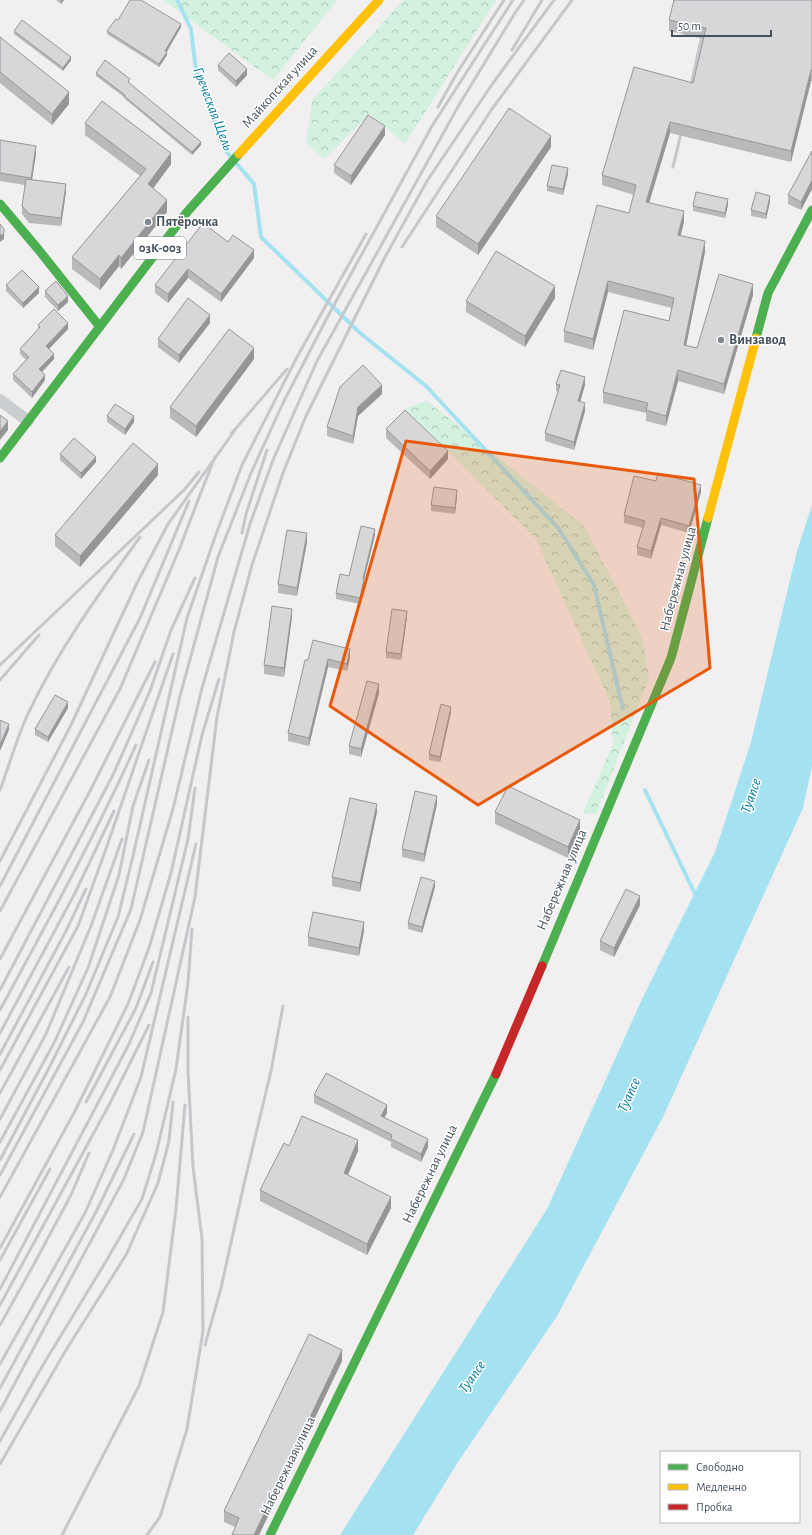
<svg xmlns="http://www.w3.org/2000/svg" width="812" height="1535" font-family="'Alegreya Sans',sans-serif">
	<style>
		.forest { fill: url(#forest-crowns) }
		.water { fill: #a4e2f2 }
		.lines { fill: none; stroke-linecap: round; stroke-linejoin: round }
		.stream { stroke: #a4e2f2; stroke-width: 4 }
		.street { stroke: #cbced1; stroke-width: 12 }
		.fast { stroke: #4caf50; stroke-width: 9 }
		.slow { stroke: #ffc107; stroke-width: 9 }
		.jam { stroke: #c62828; stroke-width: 9 }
		.rail { stroke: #c5c7ca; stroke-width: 3 }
		.wall { fill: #b9b9bb }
		.shaded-wall { fill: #969699 }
		.building { fill: #d7d7da; stroke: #969699 }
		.marked { fill: #e8590c; fill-opacity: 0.2; stroke: #e8590c; stroke-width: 3; stroke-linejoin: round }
		.poi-dot { fill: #818991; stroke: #fff; stroke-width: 1.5 }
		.labels { text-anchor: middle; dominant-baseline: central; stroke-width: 3; stroke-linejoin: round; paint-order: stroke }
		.shield { fill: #fff; stroke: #7d868e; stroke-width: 1 }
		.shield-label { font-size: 13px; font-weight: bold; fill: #45525e }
		.street-label { font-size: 14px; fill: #45525e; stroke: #fff }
		.poi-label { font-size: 14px; font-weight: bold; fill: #45525e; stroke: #fff; text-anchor: start }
		.water-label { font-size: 15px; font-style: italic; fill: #037f9d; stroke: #fff }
	</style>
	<defs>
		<pattern id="forest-crowns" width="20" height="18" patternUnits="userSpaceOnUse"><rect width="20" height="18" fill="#d2f1de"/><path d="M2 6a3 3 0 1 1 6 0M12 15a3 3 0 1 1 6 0" fill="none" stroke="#acc6b7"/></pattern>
	</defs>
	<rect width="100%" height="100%" fill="#f1eff0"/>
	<path class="forest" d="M 163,0 L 337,0 L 273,80 Z
		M 404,0 L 496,0 L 405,144 L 370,114 L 324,159 L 306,143 L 312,100 Z
		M 427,401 L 584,526 L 642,636 L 649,678 L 596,814 L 583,813 L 613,744 L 610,702 L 536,539 L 405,408 Z"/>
	<path class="water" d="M 812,505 L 812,766 L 803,808 L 663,1117 L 557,1316 L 458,1462 L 413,1535 L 340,1535 L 547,1209 L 644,995 L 715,852 L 751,742 L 797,551 Z"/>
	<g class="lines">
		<path class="stream" d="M 177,0 L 191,29 L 196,71 L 225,150 L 231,157
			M 237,164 L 254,184 L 261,237 L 360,333 L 426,386 L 559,529 L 594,585 L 623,709
			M 645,790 L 697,898"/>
		<path class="street" d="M 0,400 L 28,421"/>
		<path class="fast" d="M 0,204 L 38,249 L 100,327
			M 756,338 L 768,293 L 812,210
			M 0,458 L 187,212 L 239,154
			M 542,966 L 671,658 L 708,518
			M 270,1535 L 496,1074"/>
		<path class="slow" d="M 239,154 L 379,0
			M 708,518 L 756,338"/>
		<path class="jam" d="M 496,1074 L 542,966"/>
		<path class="rail" d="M 512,50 L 542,0
			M 689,94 L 704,27
			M 438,107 L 457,73 L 504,0
			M 673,167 L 683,125
			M 402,247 L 492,109 L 572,0
			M 231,434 L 287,369
			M 242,533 L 246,514 L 267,450
			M 0,665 L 184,490 L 199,472
			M 0,680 L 39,635
			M 0,790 C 9,766 16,741 26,718 C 56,653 98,595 140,537
			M 0,861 L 71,725 L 137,583 L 168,524 L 235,430
			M 0,886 L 140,618 L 189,501
			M 0,911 L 120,689 L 179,550 L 198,500 L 215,457
			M 0,959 L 90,791 L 155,662
			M 0,990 L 113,775 L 150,691 L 171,630 L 195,578
			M 0,1010 C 47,923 95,836 136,745
			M 0,1033 L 75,893 L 114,811
			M 0,1054 L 66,931 L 86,889
			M 0,1070 L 78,926 L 107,846 L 173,654
			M 0,1093 L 69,967
			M 86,1102 L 136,1008 L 153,962
			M 0,1119 L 46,1034 L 91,926 L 122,839
			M 0,1142 L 54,1043 L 88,968 L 119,875 L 133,806 L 149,760
			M 0,1160 L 49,1068 L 86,994 L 118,917 L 133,856 L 187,618 L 215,537 L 242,465 L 297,357 L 366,234
			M 0,1175 L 83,1022 L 131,909 L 180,696 L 218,557 L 251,473 L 284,401 L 328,316 L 432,126 L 513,0
			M 0,1197 L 110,997 L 140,920 L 173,809 L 202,688 L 250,524 L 273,460 L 317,361 L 459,105 L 515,13 L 524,0
			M 0,1248 L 75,1111 L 128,1004 L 149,948 L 171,873 L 202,735 L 219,679
			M 0,1260 L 50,1169
			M 0,1289 L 129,1044 L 151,993 L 188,839 L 195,788
			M 0,1305 L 109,1105 L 149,1025
			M 0,1325 L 34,1264 L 71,1195 L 89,1153
			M 205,1345 L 221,1288 L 244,1184 L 271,1071 L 283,1006
			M 0,1364 L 85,1213 L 113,1150 L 141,1077 L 196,844
			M 0,1388 L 96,1212 L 134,1134
			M 0,1411 L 124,1179 L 143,1132 L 195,897 L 217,717 L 234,632 L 252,565 L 283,473 L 306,416 L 384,259 L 427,181 L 493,83 L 554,0
			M 0,1441 L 40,1370 L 105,1263 L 142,1199 L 156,1154 L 176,1069 L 188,983 L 192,929
			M 0,1464 L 66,1350 L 126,1255 L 158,1183 L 169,1141 L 173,1102
			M 62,1535 L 139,1386 L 163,1312 L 176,1209 L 185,1105
			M 147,1535 L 160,1517 L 187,1429 L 203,1331 L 202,1239 L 193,1167 L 188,1071 L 188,1017"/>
	</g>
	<path class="wall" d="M 56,0 L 64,0 L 61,4 Z
		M 812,0 L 812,81 L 811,81 L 791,162 L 670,133 L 649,203 L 684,222 L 680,236 L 705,252 L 686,345 L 697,348 L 753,295 L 724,394 L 678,381 L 666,426 L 646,421 L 646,413 L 603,403 L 603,392 L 669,321 L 672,308 L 608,292 L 593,350 L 564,342 L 564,331 L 629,213 L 634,195 L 602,185 L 602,175 L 693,83 L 703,39 L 669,31 L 669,20 Z
		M 118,20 L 181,27 L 167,52 L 167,55 L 159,67 L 107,34 L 107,31 Z
		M 14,31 L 71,60 L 63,71 L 14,34 Z
		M 0,37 L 69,104 L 52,125 L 0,83 Z
		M 218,65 L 247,75 L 236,87 L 218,70 Z
		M 96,73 L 130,82 L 129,83 L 201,145 L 192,155 L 124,98 L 124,97 L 96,76 Z
		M 85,123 L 171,164 L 153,189 L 167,212 L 121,269 L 119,266 L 100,290 L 72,269 L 72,257 L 140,176 L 85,135 Z
		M 385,135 L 351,185 L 334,173 L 334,165 Z
		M 0,140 L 36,154 L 32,179 L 66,192 L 61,226 L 29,223 L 22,214 L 22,206 L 25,185 L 0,181 Z
		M 551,147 L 478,255 L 436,227 L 436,216 Z
		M 812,151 L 812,189 L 801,210 L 788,204 L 788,195 Z
		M 568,174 L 563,195 L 547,191 L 547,186 Z
		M 770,202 L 766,219 L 751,216 L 751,210 Z
		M 728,205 L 725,218 L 693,211 L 693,206 Z
		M 228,242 L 254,258 L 221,302 L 188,278 L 168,303 L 155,293 L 155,285 Z
		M 6,285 L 39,293 L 23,308 L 6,291 Z
		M 45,291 L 68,302 L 58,311 L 45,297 Z
		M 555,298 L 525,347 L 466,312 L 466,301 Z
		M 210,323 L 179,363 L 158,347 L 158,339 Z
		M 38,325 L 68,329 L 49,349 L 54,359 L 42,372 L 45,380 L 32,398 L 13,380 L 13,374 L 26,360 L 20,354 L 20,349 L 38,329 Z
		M 254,359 L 196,437 L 170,418 L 170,407 Z
		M 556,384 L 585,385 L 580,402 L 585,411 L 574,450 L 545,441 L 545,433 L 558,392 L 556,391 Z
		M 382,394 L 358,416 L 353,444 L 327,436 L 327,427 Z
		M 107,416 L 134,422 L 125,435 L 107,422 Z
		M 386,429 L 448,459 L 430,479 L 386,438 Z
		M 60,454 L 96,462 L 81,479 L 60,460 Z
		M 158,475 L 80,567 L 55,546 L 55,535 Z
		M 701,492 L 689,533 L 661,525 L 651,559 L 637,555 L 637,547 L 643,528 L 624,523 L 624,515 Z
		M 457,496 L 455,514 L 431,511 L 431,505 Z
		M 375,535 L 364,580 L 364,585 L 360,604 L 336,599 L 336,593 L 349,576 Z
		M 307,542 L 297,596 L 278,593 L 278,584 Z
		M 292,617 L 284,677 L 264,674 L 264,665 Z
		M 407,617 L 401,660 L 386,658 L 386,652 Z
		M 350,657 L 347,671 L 328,667 L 309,746 L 288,741 L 288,733 L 308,660 Z
		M 379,693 L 361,757 L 349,754 L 349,746 Z
		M 68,708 L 48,742 L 35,735 L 35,729 Z
		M 451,712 L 440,762 L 429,760 L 429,754 Z
		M 437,804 L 424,862 L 402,857 L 402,849 Z
		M 377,812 L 360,892 L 332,886 L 332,877 Z
		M 495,812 L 580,831 L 568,858 L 495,824 Z
		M 435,887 L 422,933 L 408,929 L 408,923 Z
		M 640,905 L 614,957 L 600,950 L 600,941 Z
		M 364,931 L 359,956 L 308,946 L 308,937 Z
		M 314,1095 L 387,1113 L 384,1118 L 428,1147 L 421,1162 L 391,1147 L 391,1142 L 314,1103 Z
		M 289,1146 L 358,1151 L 348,1175 L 391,1208 L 367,1255 L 260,1201 L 260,1190 Z
		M 342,1361 L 259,1535 L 232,1535 L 235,1527 L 224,1522 L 224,1511 Z"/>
	<path class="shaded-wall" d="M 61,0 L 64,0 L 61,4 Z
		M 181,24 L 181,27 L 165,54 L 165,51 Z
		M 167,52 L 167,55 L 159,67 L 159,64 Z
		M 71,57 L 71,60 L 63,71 L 63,68 Z
		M 247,69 L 247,75 L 236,87 L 236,81 Z
		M 811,70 L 811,81 L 791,162 L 791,151 Z
		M 69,92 L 69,104 L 52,125 L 52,114 Z
		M 670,122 L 670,133 L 646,213 L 646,202 Z
		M 385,126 L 385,135 L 351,185 L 351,176 Z
		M 551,136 L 551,147 L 478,255 L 478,244 Z
		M 201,142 L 201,145 L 192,155 L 192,152 Z
		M 36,146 L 36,154 L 31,186 L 31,178 Z
		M 171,153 L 171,164 L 148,195 L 148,184 Z
		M 568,168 L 568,174 L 563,195 L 563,189 Z
		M 812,180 L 812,189 L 801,210 L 801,202 Z
		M 66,184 L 66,192 L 61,226 L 61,218 Z
		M 770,196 L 770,202 L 766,219 L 766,214 Z
		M 728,199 L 728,205 L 725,218 L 725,213 Z
		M 167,200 L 167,212 L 121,269 L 121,258 Z
		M 684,211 L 684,222 L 678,246 L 678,235 Z
		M 4,233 L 4,239 L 0,242 L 0,236 Z
		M 705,241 L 705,252 L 684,356 L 684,345 Z
		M 254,250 L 254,258 L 221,302 L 221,294 Z
		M 119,255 L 119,266 L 100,290 L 100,279 Z
		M 188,269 L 188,278 L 168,303 L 168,294 Z
		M 608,281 L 608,292 L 593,350 L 593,339 Z
		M 753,284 L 753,295 L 724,394 L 724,384 Z
		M 555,286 L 555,298 L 525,347 L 525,336 Z
		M 39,287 L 39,293 L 23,308 L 23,303 Z
		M 68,296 L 68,302 L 58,311 L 58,305 Z
		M 210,315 L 210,323 L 179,363 L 179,355 Z
		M 68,323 L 68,329 L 46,352 L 46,346 Z
		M 254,348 L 254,359 L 196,437 L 196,426 Z
		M 54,354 L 54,359 L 39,375 L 39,369 Z
		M 678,370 L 678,381 L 666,426 L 666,416 Z
		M 45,375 L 45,380 L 32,398 L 32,392 Z
		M 585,377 L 585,385 L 578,409 L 578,401 Z
		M 382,385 L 382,394 L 358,416 L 353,444 L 353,436 L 358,407 Z
		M 585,403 L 585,411 L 574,450 L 574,442 Z
		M 134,416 L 134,422 L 125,435 L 125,429 Z
		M 8,421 L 8,430 L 0,440 L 0,431 Z
		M 448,451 L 448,459 L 430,479 L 430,471 Z
		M 96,457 L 96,462 L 81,479 L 81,473 Z
		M 158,464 L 158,475 L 80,567 L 80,556 Z
		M 701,485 L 701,492 L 689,533 L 689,526 Z
		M 457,490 L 457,496 L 455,514 L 455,508 Z
		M 661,518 L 661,525 L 651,559 L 651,551 Z
		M 375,529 L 375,535 L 364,580 L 364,585 L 360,604 L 360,598 L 363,579 Z
		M 307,533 L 307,542 L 297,596 L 297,588 Z
		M 292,609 L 292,617 L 284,677 L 284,668 Z
		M 407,611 L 407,617 L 401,660 L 401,654 Z
		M 350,649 L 350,657 L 347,671 L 347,664 Z
		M 328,659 L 328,667 L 309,746 L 309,738 Z
		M 379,684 L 379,693 L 361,757 L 361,749 Z
		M 68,702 L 68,708 L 48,742 L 48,737 Z
		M 451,707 L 451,712 L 440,762 L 440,757 Z
		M 9,724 L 9,730 L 0,751 L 0,745 Z
		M 437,796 L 437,804 L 424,862 L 424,854 Z
		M 377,804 L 377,812 L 360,892 L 360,883 Z
		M 580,820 L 580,831 L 568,858 L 568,847 Z
		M 435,881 L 435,887 L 422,933 L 422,927 Z
		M 640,896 L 640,905 L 614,957 L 614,948 Z
		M 364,922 L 364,931 L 359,956 L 359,948 Z
		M 387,1105 L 387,1113 L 381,1124 L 381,1116 Z
		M 428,1139 L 428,1147 L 421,1162 L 421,1154 Z
		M 358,1140 L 358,1151 L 344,1184 L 344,1173 Z
		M 391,1197 L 391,1208 L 367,1255 L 367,1244 Z
		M 342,1350 L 342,1361 L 259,1535 L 254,1535 Z"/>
	<path class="building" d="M 130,0 L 141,0 L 181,24 L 165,51 L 167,52 L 159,64 L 107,31 L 116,19 L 118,20 Z
		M 674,0 L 812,0 L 812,70 L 811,70 L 791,151 L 670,122 L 646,202 L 684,211 L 678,235 L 705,241 L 684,345 L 697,348 L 719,274 L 753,284 L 724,384 L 678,370 L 666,416 L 646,410 L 648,403 L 603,392 L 624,310 L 669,321 L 674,298 L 608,281 L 593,339 L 564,331 L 597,205 L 629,213 L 636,185 L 602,175 L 634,67 L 693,83 L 706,28 L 669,20 Z
		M 22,20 L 71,57 L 63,68 L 14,31 Z
		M 0,37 L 69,92 L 52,114 L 0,72 Z
		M 229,53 L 247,69 L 236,81 L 218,65 Z
		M 105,60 L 130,79 L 128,82 L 201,142 L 192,152 L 124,96 L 125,95 L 96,73 Z
		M 102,101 L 171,153 L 148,184 L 167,200 L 121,258 L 119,255 L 100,279 L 72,257 L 146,169 L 85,123 Z
		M 509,108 L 551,136 L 478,244 L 436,216 Z
		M 368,115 L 385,126 L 351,176 L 334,165 Z
		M 0,140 L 36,146 L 31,178 L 0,173 Z
		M 812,151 L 812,180 L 801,202 L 788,195 Z
		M 552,165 L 568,168 L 563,189 L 547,186 Z
		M 26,179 L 66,184 L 61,218 L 29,214 L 22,206 Z
		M 696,192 L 728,199 L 725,213 L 693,206 Z
		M 756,192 L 770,196 L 766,214 L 751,210 Z
		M 203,223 L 228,242 L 233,235 L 254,250 L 221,294 L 188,269 L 168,294 L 155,285 Z
		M 0,224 L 4,229 L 4,233 L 0,236 Z
		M 496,251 L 555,286 L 525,336 L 466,301 Z
		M 22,270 L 39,287 L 23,303 L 6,285 Z
		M 56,281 L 68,296 L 58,305 L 45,291 Z
		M 188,298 L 210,315 L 179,355 L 158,339 Z
		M 54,309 L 68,323 L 46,346 L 54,354 L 39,369 L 45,375 L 32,392 L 13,374 L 29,357 L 20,349 L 40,327 L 38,325 Z
		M 229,329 L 254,348 L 196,426 L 170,407 Z
		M 363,365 L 382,385 L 358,407 L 353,436 L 327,427 L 340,387 Z
		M 561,370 L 585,377 L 578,401 L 585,403 L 574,442 L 545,433 L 560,385 L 556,384 Z
		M 115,404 L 134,416 L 125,429 L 107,416 Z
		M 405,410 L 448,451 L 430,471 L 386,429 Z
		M 0,415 L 8,421 L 0,431 Z
		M 74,438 L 96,457 L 81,473 L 60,454 Z
		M 133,443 L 158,464 L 80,556 L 55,535 Z
		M 658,473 L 701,485 L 689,526 L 661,518 L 651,551 L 637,547 L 645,521 L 624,515 L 634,476 L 656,481 Z
		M 434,487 L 457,490 L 455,508 L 431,505 Z
		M 361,526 L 375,529 L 363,579 L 364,579 L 360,598 L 336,593 L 340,574 L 349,576 Z
		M 287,530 L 307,533 L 297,588 L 278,584 Z
		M 272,606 L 292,609 L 284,668 L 264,665 Z
		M 392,609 L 407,611 L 401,654 L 386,652 Z
		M 313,640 L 350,649 L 347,664 L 328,659 L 309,738 L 288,733 L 305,660 L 308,660 Z
		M 367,681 L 379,684 L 361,749 L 349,746 Z
		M 55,695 L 68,702 L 48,737 L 35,729 Z
		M 441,704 L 451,707 L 440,757 L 429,754 Z
		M 0,720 L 9,724 L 0,745 Z
		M 508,786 L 580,820 L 568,847 L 495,812 Z
		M 415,791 L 437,796 L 424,854 L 402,849 Z
		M 350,798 L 377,804 L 360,883 L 332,877 Z
		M 421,877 L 435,881 L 422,927 L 408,923 Z
		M 626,889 L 640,896 L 614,948 L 600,941 Z
		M 313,912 L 364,922 L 359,948 L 308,937 Z
		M 326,1073 L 387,1105 L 381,1116 L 428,1139 L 421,1154 L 391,1139 L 392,1135 L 314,1095 Z
		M 302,1116 L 358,1140 L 344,1173 L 391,1197 L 367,1244 L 260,1190 L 284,1143 L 289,1146 Z
		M 309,1334 L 342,1350 L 254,1535 L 232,1535 L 239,1518 L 224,1511 Z"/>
	<path class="marked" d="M 406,441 L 694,479 L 710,668 L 478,805 L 330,706 Z"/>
	<g class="poi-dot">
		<circle cx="148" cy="222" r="4"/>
		<circle cx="721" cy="340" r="4"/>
	</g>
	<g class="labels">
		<rect class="shield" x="134" y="237" width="52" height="22" rx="3"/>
		<g class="shield-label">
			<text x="160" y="248">03К-003</text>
		</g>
		<g class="street-label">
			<text transform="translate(280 87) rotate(-48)">Майкопская улица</text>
			<text transform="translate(678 579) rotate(-75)">Набережная улица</text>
			<text transform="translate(562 880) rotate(-67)">Набережная улица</text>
			<text transform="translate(430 1174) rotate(-64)">Набережная улица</text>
			<text transform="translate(288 1466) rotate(-64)">Набережная улица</text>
		</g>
		<g class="poi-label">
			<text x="156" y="222">Пятёрочка</text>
			<text x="729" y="340">Винзавод</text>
		</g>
		<g class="water-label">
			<text transform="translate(213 109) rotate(69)">Греческая Щель</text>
			<text transform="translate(751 796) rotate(-71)">Туапсе</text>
			<text transform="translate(629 1095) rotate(-66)">Туапсе</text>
			<text transform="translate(472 1377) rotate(-55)">Туапсе</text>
		</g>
	</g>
	<rect x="660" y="1451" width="140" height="72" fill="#ffffff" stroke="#b5babf"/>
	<rect x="668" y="1464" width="20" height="6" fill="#4caf50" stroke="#b5babf"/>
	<text x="696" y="1471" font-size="12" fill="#45525e">Свободно</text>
	<rect x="668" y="1484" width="20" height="6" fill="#ffc107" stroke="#b5babf"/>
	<text x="696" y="1491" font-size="12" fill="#45525e">Медленно</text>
	<rect x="668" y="1504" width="20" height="6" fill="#c62828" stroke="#b5babf"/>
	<text x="696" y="1511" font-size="12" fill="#45525e">Пробка</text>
	<path d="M672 30v6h99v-6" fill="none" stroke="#45525e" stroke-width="2"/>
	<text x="678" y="30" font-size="12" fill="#45525e" stroke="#ffffff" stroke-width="3" paint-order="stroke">50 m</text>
</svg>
